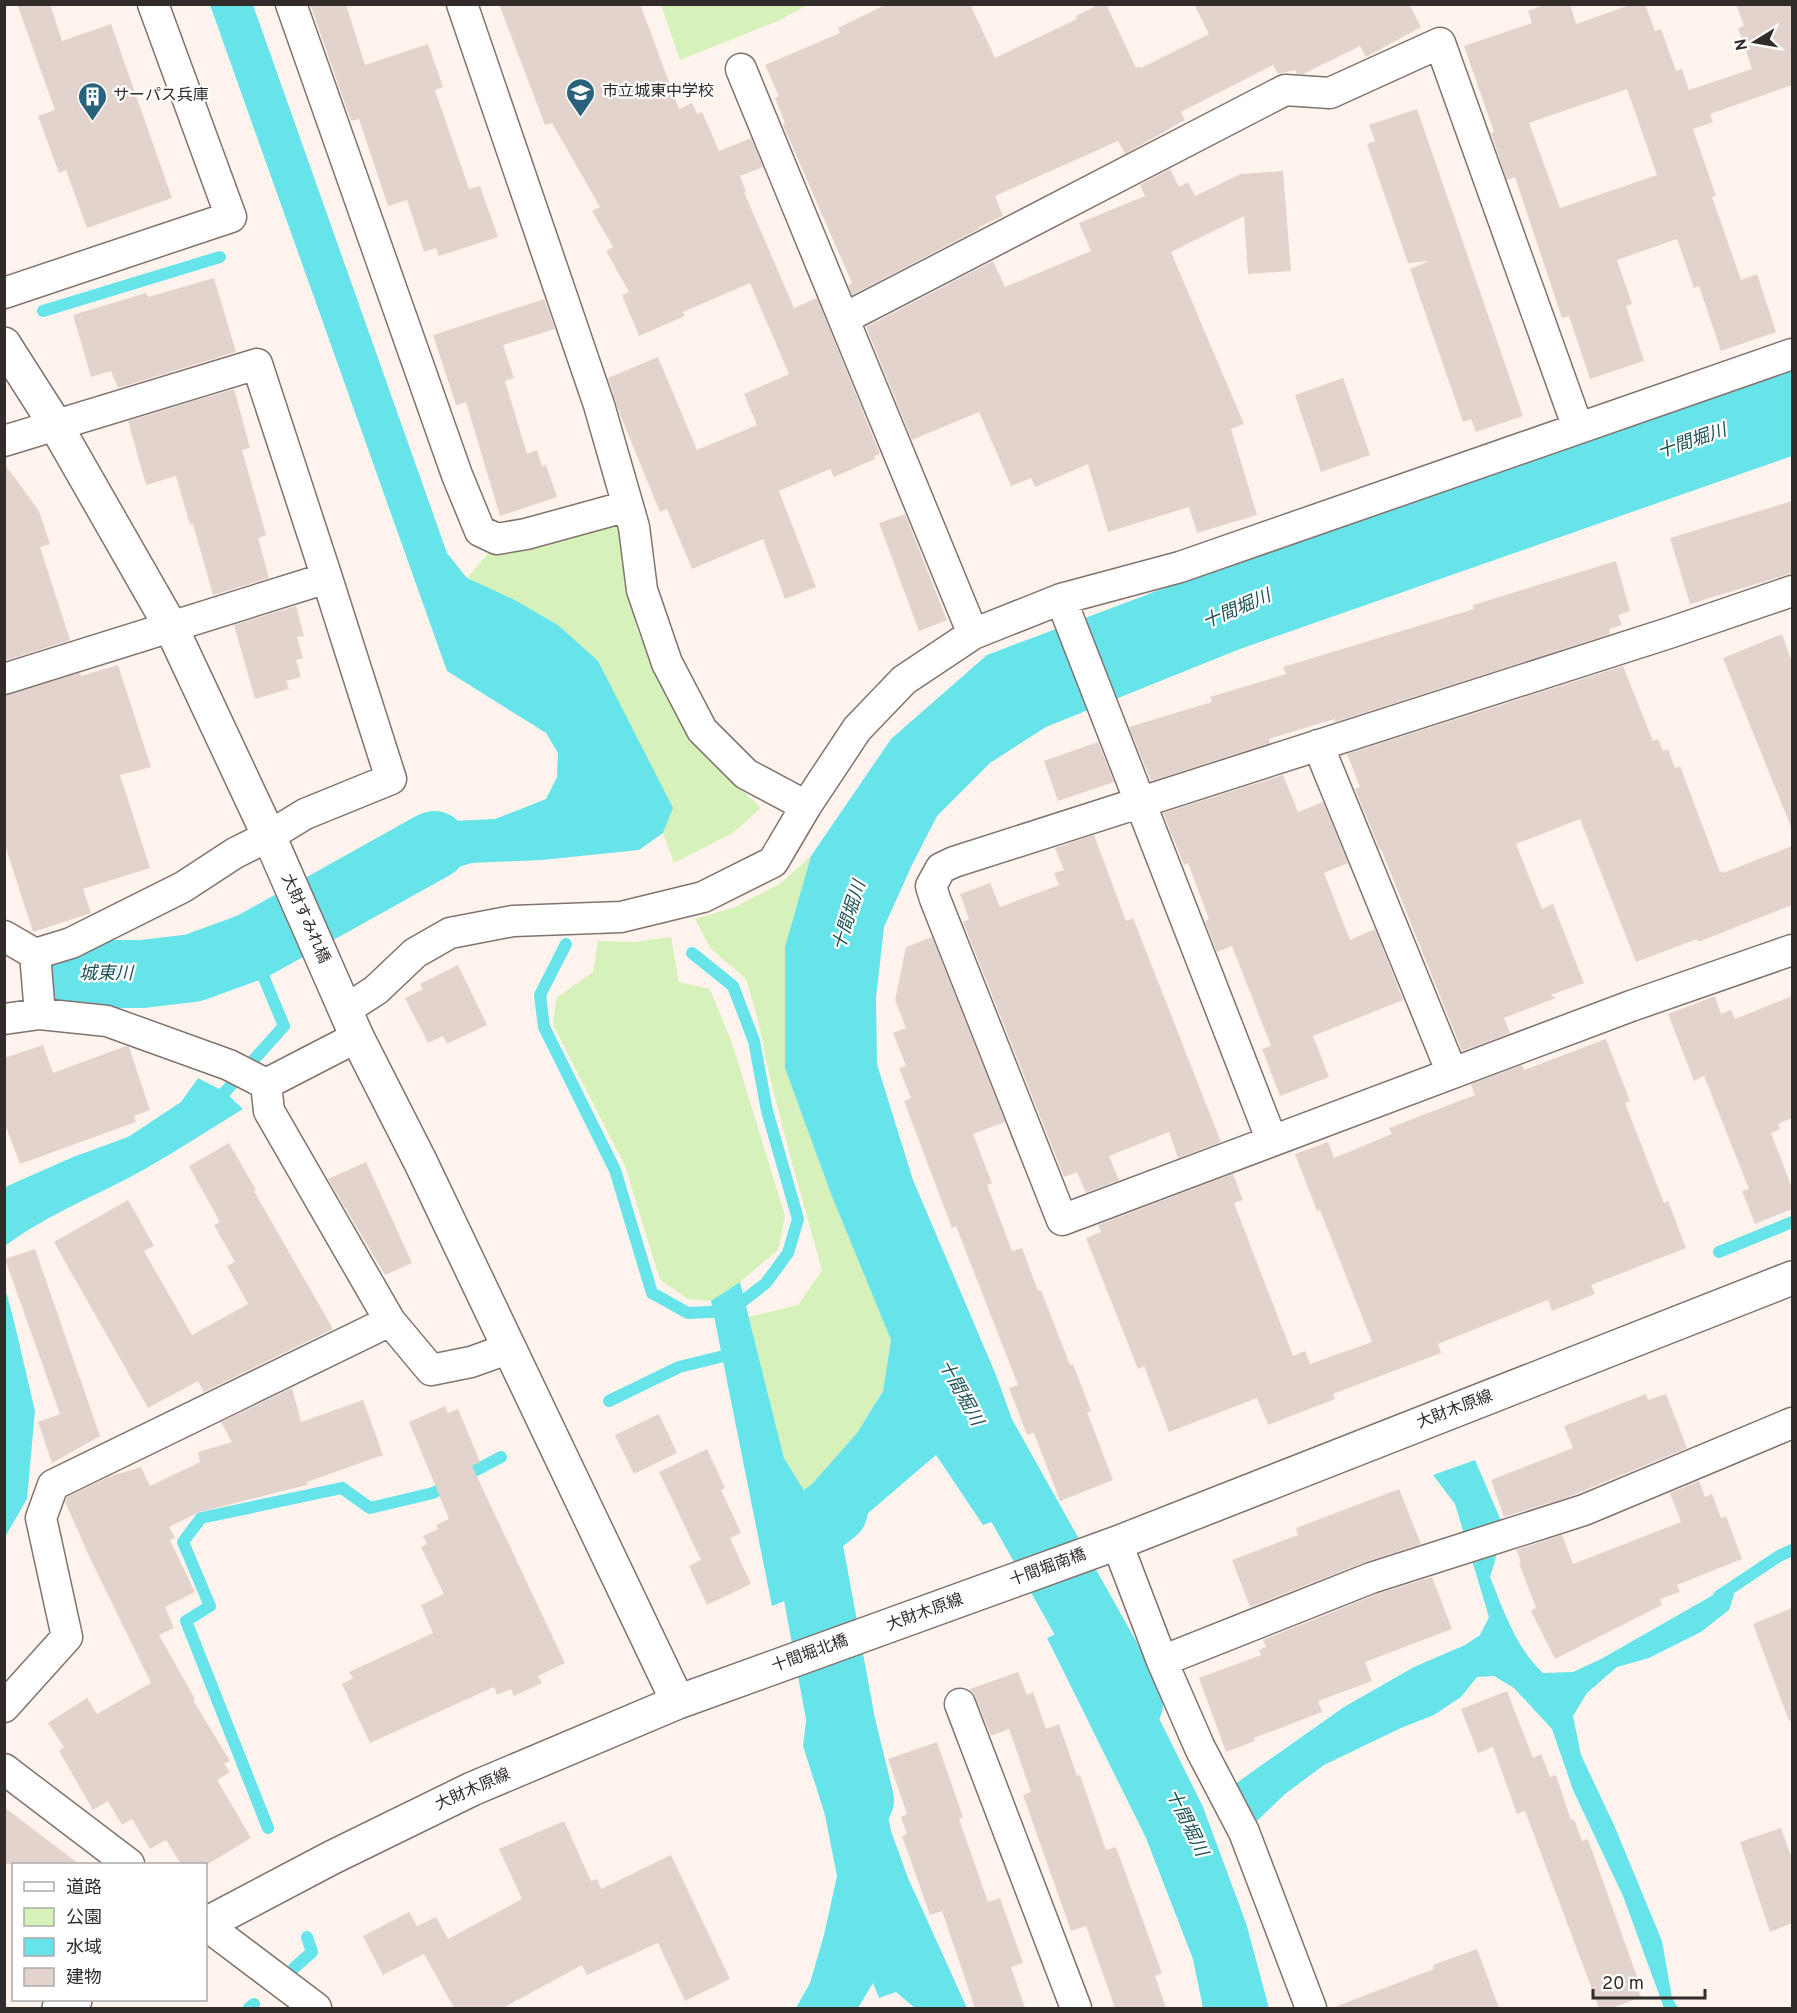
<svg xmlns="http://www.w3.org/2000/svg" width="1797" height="2013" font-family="Overpass,'Noto Sans JP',sans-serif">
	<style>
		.green { fill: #d6f1b9 }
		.water { fill: #66e4e9 }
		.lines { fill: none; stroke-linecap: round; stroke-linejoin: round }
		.stream { stroke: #66e4e9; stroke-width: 12 }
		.river { stroke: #66e4e9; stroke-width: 68 }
		.building { fill: #e2d3cd; fill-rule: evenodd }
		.minor-casing { stroke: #80736e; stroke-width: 33 }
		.tertiary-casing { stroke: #80736e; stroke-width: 36 }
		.minor { stroke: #fff; stroke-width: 30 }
		.tertiary { stroke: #fff; stroke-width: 33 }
		.labels { text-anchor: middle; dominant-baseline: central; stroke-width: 4.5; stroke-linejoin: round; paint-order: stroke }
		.poi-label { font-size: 16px; fill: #312b29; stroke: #fff; text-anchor: start }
		.street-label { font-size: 16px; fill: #312b29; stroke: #fff }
		.water-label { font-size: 18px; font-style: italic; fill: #1a5153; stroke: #fff }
	</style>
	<rect width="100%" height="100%" fill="#fff3ee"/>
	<path class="green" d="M 661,5 L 661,4 L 808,5 L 778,21 L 680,60 Z
		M 620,519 L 637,631 L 693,743 L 761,808 L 733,833 L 674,863 L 663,833 L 673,808 L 558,625 L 513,599 L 467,578 L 493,548 Z
		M 811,856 L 785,947 L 785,1068 L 831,1194 L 891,1340 L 883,1390 L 857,1433 L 805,1492 L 784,1458 L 749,1317 L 798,1305 L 822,1270 L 793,1167 L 770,1078 L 759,1024 L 746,979 L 710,948 L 695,919 L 735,907 L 781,883 Z
		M 671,937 L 679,982 L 710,989 L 732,1043 L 785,1216 L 778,1250 L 740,1282 L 711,1301 L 688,1299 L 660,1280 L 625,1166 L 553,1025 L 556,998 L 593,972 L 598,941 L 634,942 Z"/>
	<path class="water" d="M 210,5 L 253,5 L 447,553 L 467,578 L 513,599 L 558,625 L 598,661 L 673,808 L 663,833 L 639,850 L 542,860 L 472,863 L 413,880 L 361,908 L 347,880 L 394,852 L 432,822 L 495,819 L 546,799 L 557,777 L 558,753 L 546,733 L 447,671 Z
		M 1792,367 L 1792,456 L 1240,649 L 1046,727 L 990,763 L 937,816 L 912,865 L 884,927 L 876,998 L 877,1064 L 913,1180 L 996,1375 L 1043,1505 L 983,1525 L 936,1455 L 832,1544 L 834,1581 L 772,1606 L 711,1301 L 740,1282 L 784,1458 L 805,1492 L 857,1433 L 883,1391 L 891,1340 L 831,1194 L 785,1068 L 785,947 L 811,856 L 891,739 L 987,655 L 1263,551 Z
		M 198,1078 L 225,1092 L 243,1109 C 210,1129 178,1150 145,1169 C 99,1195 47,1214 5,1246 L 5,1187 L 73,1157 L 128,1137 L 181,1102 Z
		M 5,1288 L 13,1317 L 35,1411 L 27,1499 L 5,1537 Z
		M 1475,1460 L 1502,1523 L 1495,1561 L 1490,1577 C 1503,1609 1516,1648 1543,1673 L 1573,1672 L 1601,1659 L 1722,1590 L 1732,1582 L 1734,1595 L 1729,1610 L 1701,1632 L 1649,1658 L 1617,1667 L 1587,1693 L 1573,1716 L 1581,1755 L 1614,1825 L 1662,1941 L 1672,1998 L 1678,2008 L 1664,2008 L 1623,1896 L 1573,1790 L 1552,1729 L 1514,1688 L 1494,1676 L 1477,1677 L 1461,1697 L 1434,1715 L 1401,1728 L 1324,1765 L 1285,1794 L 1257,1821 L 1235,1784 L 1344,1707 L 1414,1667 L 1465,1645 L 1480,1635 L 1489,1617 L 1455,1504 L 1433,1475 Z
		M 1106,1611 L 1203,1807 L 1246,1923 L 1269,2008 L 1203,2008 L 1193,1959 L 1146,1838 L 1047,1638 Z
		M 871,1696 L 877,1754 L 891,1831 L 908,1878 L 967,2008 L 915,2008 L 896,1992 L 879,1998 L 873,1983 L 858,2008 L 796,2008 L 810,1983 L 824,1935 L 837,1876 L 825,1815 L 803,1746 L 806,1721 Z"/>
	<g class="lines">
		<path class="stream" d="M 43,311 L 220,257
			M 566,944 L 540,995 L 544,1027 L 615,1170 L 652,1293 L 688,1313 L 730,1311 L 766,1283 L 788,1253 L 798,1219 L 767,1111 L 754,1041 L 733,986 L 692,953
			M 212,1102 L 225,1092 L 284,1026 L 251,947
			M 1719,1252 L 1792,1222
			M 609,1401 L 679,1367 L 736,1353
			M 1719,1596 L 1779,1556 L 1792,1550
			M 268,1828 L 186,1621 L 210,1606 L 183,1542 L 201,1518 L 342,1488 L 370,1508 L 433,1493 L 501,1457
			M 294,1968 L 312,1952 L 307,1937
			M 249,2008 L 254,2004"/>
		<path class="river" d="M 70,974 L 142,974 L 193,968 L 251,947 L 434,845
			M 979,1430 L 1105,1655 L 1129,1704
			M 834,1510 L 806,1532 L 842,1727 L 860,1800"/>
	</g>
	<path class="building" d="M 17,4 L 50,4 L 62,41 L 111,24 L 172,198 L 87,228 L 66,170 L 59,173 L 38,116 L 55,110 Z
		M 310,4 L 346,4 L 365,65 L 428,44 L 443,87 L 435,90 L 469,189 L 480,186 L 498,237 L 439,256 L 436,248 L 424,252 L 407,200 L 388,206 L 359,119 L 351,121 Z
		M 499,4 L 640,4 L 679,109 L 692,103 L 697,114 L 702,112 L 719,151 L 751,138 L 763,167 L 740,176 L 746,191 L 744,192 L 794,308 L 817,298 L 880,454 L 874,456 L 875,459 L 834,477 L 830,469 L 779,491 L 816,587 L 785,599 L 763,539 L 692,569 L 667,509 L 660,512 L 619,412 L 608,378 L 658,357 L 697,450 L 757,425 L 744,394 L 789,374 L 750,283 L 683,312 L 685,316 L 639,336 L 622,295 L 629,292 L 606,251 L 613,247 L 592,211 L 600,207 L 552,123 L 545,125 Z
		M 887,4 L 970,4 L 995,58 L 1077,19 L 1076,16 L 1100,4 L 1106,4 L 1136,68 L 1140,66 L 1141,68 L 1209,34 L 1194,4 L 1409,4 L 1421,27 L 1366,57 L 1360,46 L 1303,74 L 1297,74 L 1295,70 L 1278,74 L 1273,65 L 1181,112 L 1185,120 L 1125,154 L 1118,141 L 995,196 L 1003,216 L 979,227 L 979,229 L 852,295 L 848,285 L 852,283 L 783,125 L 785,123 L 775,98 L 779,96 L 765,65 L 840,33 L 838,28 Z
		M 1547,4 L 1570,4 L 1576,24 L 1633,4 L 1645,4 L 1655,31 L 1661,29 L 1676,71 L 1682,69 L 1689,90 L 1752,69 L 1738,28 L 1744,26 L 1736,4 L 1792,4 L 1792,85 L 1710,114 L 1713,122 L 1693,129 L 1716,196 L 1712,197 L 1741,280 L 1757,274 L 1776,332 L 1721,351 L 1699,286 L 1694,288 L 1677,239 L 1617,260 L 1632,304 L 1626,306 L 1644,361 L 1590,379 L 1569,316 L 1562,318 L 1515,177 L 1507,180 L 1491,133 L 1494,132 L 1464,46 L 1532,23 L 1528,11 ZM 1627,89 L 1657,175 L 1560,208 L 1529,123 Z
		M 1417,109 L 1523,416 L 1476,432 L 1471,419 L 1463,422 L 1410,269 L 1429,261 L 1408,263 L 1367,144 L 1375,141 L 1369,125 Z
		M 1170,169 L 1179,187 L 1188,182 L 1195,196 L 1241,174 L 1283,171 L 1291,271 L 1248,274 L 1244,216 L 1171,252 L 1244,424 L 1231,429 L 1257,515 L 1197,533 L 1189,507 L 1108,532 L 1088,464 L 1035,487 L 1031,478 L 1011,486 L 979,412 L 912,440 L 866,327 L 993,261 L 1005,287 L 1091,251 L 1079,223 L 1145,196 L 1140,185 Z
		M 214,278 L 236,352 L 118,388 L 111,371 L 91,377 L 73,315 L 146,293 L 148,297 Z
		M 544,299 L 555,329 L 503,345 L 514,378 L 505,381 L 527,454 L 537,450 L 542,466 L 546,465 L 557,497 L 500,516 L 466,402 L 456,405 L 433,335 Z
		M 1343,378 L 1370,455 L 1321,472 L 1295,395 Z
		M 234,389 L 250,448 L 242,450 L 266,535 L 258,538 L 269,578 L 213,595 L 193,524 L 190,525 L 176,476 L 146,485 L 128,421 Z
		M 4,463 L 39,511 L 50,544 L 40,547 L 70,640 L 4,661 Z
		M 1792,501 L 1792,573 L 1690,604 L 1670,538 Z
		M 905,514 L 947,620 L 919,631 L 879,523 Z
		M 1616,561 L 1630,611 L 1618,615 L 1622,625 L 1609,629 L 1610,634 L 1335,722 L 1334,719 L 1275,737 L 1269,739 L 1270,743 L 1151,781 L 1129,727 L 1212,702 L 1210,697 L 1286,674 L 1283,667 L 1474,609 L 1473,605 Z
		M 296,606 L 304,636 L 297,637 L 303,658 L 296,660 L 301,677 L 286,681 L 289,689 L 255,699 L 234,625 Z
		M 1782,634 L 1792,662 L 1791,827 L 1723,658 Z
		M 118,665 L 151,767 L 120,775 L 150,868 L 83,889 L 91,913 L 33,932 L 4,842 L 4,696 L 80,673 L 81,676 Z
		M 1623,666 L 1653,741 L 1658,739 L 1663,751 L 1668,749 L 1675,768 L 1680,766 L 1720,872 L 1722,871 L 1723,873 L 1792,846 L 1792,905 L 1698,942 L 1697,939 L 1636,962 L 1580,819 L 1516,844 L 1542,909 L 1553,904 L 1584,983 L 1551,995 L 1556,998 L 1504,1018 L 1510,1033 L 1462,1051 L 1381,849 L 1380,850 L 1355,789 L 1360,787 L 1347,754 Z
		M 1098,742 L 1114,782 L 1058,801 L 1044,761 Z
		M 1283,775 L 1298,812 L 1323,802 L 1348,863 L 1324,873 L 1350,940 L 1375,929 L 1403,1000 L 1313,1036 L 1329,1077 L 1280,1096 L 1262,1049 L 1271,1046 L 1232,946 L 1217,952 L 1205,921 L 1209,919 L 1188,863 L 1184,865 L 1163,813 Z
		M 1094,835 L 1126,921 L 1133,918 L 1221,1142 L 1178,1158 L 1169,1132 L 1109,1156 L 1119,1180 L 1086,1193 L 1077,1172 L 1064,1177 L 963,922 L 969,919 L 960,894 L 990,883 L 1000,907 L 1059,885 L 1054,873 L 1064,870 L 1055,848 Z
		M 932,937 L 1005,1122 L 973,1134 L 992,1183 L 987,1185 L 1012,1251 L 1022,1248 L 1038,1291 L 1041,1290 L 1070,1365 L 1073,1364 L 1091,1411 L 1087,1412 L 1113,1480 L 1060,1501 L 1034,1433 L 1027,1435 L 1009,1388 L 1018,1385 L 956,1226 L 952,1228 L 904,1101 L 911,1098 L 899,1068 L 906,1066 L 893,1033 L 906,1028 L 895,1000 L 906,947 Z
		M 458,965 L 487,1025 L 447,1044 L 443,1036 L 428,1043 L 405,998 L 423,989 L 420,984 Z
		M 1715,996 L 1721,1014 L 1731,1010 L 1735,1019 L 1792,996 L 1792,1118 L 1778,1124 L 1780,1129 L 1771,1133 L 1792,1188 L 1792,1209 L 1755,1224 L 1742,1191 L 1749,1189 L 1704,1076 L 1694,1081 L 1668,1014 Z
		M 1606,1039 L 1630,1101 L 1625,1103 L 1664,1203 L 1668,1201 L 1686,1248 L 1591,1285 L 1595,1294 L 1552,1311 L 1548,1300 L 1438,1344 L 1441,1353 L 1333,1394 L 1335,1399 L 1268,1425 L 1257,1398 L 1169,1432 L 1144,1366 L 1138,1369 L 1086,1238 L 1101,1232 L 1098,1225 L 1233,1174 L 1243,1200 L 1234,1203 L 1293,1356 L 1305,1351 L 1310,1364 L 1372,1342 L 1320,1210 L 1317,1211 L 1295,1154 L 1328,1142 L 1334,1158 L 1392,1134 L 1389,1128 L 1475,1095 L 1471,1085 L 1474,1083 L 1522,1065 L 1524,1070 Z
		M 43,1045 L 53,1073 L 126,1046 L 129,1047 L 150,1110 L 134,1116 L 136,1122 L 20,1164 L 4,1122 L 4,1058 Z
		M 229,1143 L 256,1190 L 254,1191 L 333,1329 L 204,1392 L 198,1381 L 148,1408 L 54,1242 L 128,1200 L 154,1246 L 144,1251 L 192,1335 L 248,1304 L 227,1266 L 235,1262 L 214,1225 L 220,1222 L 189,1166 Z
		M 366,1162 L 412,1263 L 385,1275 L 328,1179 Z
		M 35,1249 L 100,1436 L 52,1463 L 38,1422 L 60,1414 L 5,1259 Z
		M 292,1388 L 301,1422 L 363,1400 L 383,1455 L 307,1482 L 307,1485 L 200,1512 L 169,1527 L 175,1538 L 170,1540 L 195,1592 L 165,1607 L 174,1628 L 159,1635 L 195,1699 L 193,1700 L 230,1761 L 224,1764 L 230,1772 L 217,1780 L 251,1838 L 208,1864 L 181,1864 L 166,1840 L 150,1849 L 132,1819 L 122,1825 L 108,1801 L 93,1810 L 59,1751 L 64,1747 L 48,1723 L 87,1698 L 97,1714 L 151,1683 L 89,1556 L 65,1502 L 67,1497 L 111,1476 L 141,1467 L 150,1486 L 200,1462 L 198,1452 L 232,1442 L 221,1422 Z
		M 1646,1394 L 1648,1400 L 1666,1394 L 1687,1448 L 1566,1498 L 1504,1517 L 1491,1480 L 1573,1448 L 1564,1426 Z
		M 445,1406 L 448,1413 L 458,1409 L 480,1462 L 472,1466 L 565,1663 L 538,1676 L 542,1683 L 514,1696 L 511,1689 L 497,1695 L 494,1687 L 370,1743 L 342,1684 L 353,1678 L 349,1672 L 433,1633 L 421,1605 L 444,1594 L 421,1547 L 427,1544 L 423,1536 L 438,1529 L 436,1525 L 449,1519 L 409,1422 Z
		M 659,1414 L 677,1453 L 634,1474 L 615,1435 Z
		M 707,1449 L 725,1488 L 721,1490 L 741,1533 L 730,1538 L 751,1584 L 707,1605 L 689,1566 L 701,1560 L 659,1472 Z
		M 1699,1481 L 1705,1497 L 1712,1494 L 1721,1518 L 1726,1516 L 1742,1559 L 1677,1585 L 1680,1592 L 1660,1599 L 1662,1605 L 1555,1659 L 1531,1611 L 1536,1608 L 1519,1563 L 1521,1562 L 1516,1550 L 1562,1535 L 1573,1564 L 1681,1522 L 1670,1493 Z
		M 1399,1489 L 1421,1544 L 1365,1562 L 1250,1607 L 1232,1560 L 1298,1535 L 1296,1528 Z
		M 1432,1577 L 1452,1629 L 1365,1662 L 1372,1681 L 1318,1701 L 1322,1712 L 1254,1738 L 1255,1741 L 1226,1752 L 1199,1678 L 1261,1655 L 1259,1650 L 1266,1647 L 1263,1640 L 1377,1594 Z
		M 1792,1608 L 1792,1720 L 1789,1721 L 1753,1624 Z
		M 1018,1672 L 1027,1695 L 1033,1692 L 1046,1729 L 1059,1724 L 1077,1776 L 1080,1775 L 1106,1850 L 1116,1847 L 1162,1973 L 1155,1976 L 1166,2008 L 1115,2008 L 1086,1926 L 1071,1931 L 1023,1795 L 1031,1792 L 1009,1729 L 991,1736 L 976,1698 L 970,1689 Z
		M 1507,1691 L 1533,1758 L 1541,1754 L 1550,1777 L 1556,1775 L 1571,1820 L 1574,1819 L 1582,1841 L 1588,1839 L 1642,1991 L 1639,1992 L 1641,1997 L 1612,2008 L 1599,2008 L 1525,1811 L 1517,1814 L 1493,1747 L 1478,1753 L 1461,1709 Z
		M 937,1742 L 963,1817 L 959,1819 L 988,1902 L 1000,1898 L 1023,1963 L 1011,1967 L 1025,2008 L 975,2008 L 942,1911 L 930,1915 L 902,1836 L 907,1834 L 901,1817 L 907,1814 L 888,1759 Z
		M 4,1807 L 79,1864 L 4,1864 Z
		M 564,1821 L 591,1881 L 597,1879 L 601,1889 L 671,1855 L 730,1979 L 685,2001 L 658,1943 L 587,1975 L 582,1965 L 503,2008 L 454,2008 L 424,1954 L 383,1975 L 363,1936 L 409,1912 L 417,1926 L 436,1917 L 448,1939 L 522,1899 L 499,1849 Z
		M 1781,1828 L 1792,1859 L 1792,1923 L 1770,1932 L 1740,1842 Z
		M 1477,1949 L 1499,2008 L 1337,2008 L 1337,2006 L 1434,1969 L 1433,1965 Z"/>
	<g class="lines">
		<defs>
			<path id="minor" d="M 291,4 L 457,475 L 480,531 L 497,539 L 526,534 L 628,506
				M 462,4 L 599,405 L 634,527 L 642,590 L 667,663 L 702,730 L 746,774 L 806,806
				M 741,69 L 973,634
				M 4,293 L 231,217 L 153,4
				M 845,318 L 1285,90 L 1330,93 L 1440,43 L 1578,428
				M 4,441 L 257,364 L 327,578 L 4,679
				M 1792,591 L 1669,633 L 954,862 L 941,868 L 931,886 L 935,899 L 1062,1220 L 1631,1006 L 1792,950
				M 1061,599 L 1272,1141
				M 1318,745 L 1452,1073
				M 4,936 L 35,954 L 71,943 L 183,887 L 235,853 L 269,836 L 305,814 L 391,779 L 327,578
				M 35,954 L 40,1014
				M 345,1010 L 376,990 L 415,953 L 450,933 L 513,921 L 621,917 L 703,897 L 773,862 L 806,806 L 857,729 L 904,680 L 973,634 L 1061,599 L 1180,567 L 1792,354
				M 4,1019 L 40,1014 L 107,1021 L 229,1065 L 266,1084 L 357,1037
				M 266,1084 L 269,1111 L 390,1321 L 431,1370 L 471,1362 L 510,1348
				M 1117,1543 L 1162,1661 L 1200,1748 L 1244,1832 L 1311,2008
				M 1162,1661 L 1371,1578 L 1584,1510 L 1792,1423
				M 960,1704 L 1076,2008
				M 4,1707 L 67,1637 L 41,1518 L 53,1485 L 390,1321
				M 4,1769 L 129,1864
				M 206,1925 L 316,2008"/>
			<path id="tertiary" d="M 4,344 L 55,424 L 171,627 L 269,836 L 357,1037 L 421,1163 L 678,1702
				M 206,1924 L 333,1857 L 472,1789 L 678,1702 L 1117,1543 L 1792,1278
				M 59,2008 L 75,2000"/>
		</defs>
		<use href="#minor" class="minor-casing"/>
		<use href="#tertiary" class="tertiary-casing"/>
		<use href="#minor" class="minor"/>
		<use href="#tertiary" class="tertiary"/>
	</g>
	<defs>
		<symbol id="school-pin" viewBox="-11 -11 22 30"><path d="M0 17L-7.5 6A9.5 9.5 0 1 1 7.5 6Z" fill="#29627c" stroke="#fff"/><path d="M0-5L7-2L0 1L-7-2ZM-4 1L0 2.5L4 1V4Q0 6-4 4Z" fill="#fff"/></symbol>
		<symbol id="building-pin" viewBox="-11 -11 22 30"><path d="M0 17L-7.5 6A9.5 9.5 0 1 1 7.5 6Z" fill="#29627c" stroke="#fff"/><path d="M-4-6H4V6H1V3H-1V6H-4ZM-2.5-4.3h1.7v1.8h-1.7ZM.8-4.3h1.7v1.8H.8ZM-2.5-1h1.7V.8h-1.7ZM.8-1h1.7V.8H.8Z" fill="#fff"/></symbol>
	</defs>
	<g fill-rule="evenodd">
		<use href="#school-pin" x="564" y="76" width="33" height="45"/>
		<use href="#building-pin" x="76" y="80" width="33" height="45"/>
	</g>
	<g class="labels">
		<g class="poi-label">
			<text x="602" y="92">市立城東中学校</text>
			<text x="113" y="96">サーパス兵庫</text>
		</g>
		<g class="street-label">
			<text transform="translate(305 919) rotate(66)">大財すみれ橋</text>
			<text transform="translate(1455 1410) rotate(-21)">大財木原線</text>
			<text transform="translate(1048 1568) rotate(-20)">十間堀南橋</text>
			<text transform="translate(925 1613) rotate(-20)">大財木原線</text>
			<text transform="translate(810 1654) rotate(-20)">十間堀北橋</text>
			<text transform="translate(473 1790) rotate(-24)">大財木原線</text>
		</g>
		<g class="water-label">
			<text transform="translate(1692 442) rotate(-19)">十間堀川</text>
			<text transform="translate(1237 610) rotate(-23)">十間堀川</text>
			<text transform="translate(850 916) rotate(-72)">十間堀川</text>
			<text x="106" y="974">城東川</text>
			<text transform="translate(960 1393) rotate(61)">十間堀川</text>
			<text transform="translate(1186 1823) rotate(64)">十間堀川</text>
		</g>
	</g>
	<rect width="1797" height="2013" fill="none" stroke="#312b29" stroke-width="12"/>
	<rect x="12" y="1863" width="195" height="138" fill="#ffffff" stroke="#adaaa9" stroke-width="1.5"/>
	<rect x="24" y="1882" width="30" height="9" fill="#ffffff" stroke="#adaaa9" stroke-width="1.5"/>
	<text x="66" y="1893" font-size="18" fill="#312b29">道路</text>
	<rect x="24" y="1908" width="30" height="18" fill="#d6f1b9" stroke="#adaaa9" stroke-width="1.5"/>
	<text x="66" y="1923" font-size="18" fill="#312b29">公園</text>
	<rect x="24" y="1938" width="30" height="18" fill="#66e4e9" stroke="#adaaa9" stroke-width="1.5"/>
	<text x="66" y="1953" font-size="18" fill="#312b29">水域</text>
	<rect x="24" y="1968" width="30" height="18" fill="#e2d3cd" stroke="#adaaa9" stroke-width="1.5"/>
	<text x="66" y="1983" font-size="18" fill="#312b29">建物</text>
	<g transform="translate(1755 42) rotate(259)" stroke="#ffffff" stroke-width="4.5" paint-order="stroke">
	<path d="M0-4.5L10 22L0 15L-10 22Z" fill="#312b29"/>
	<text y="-9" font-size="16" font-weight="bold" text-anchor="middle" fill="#312b29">N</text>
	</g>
	<path d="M1593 1989v9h112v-9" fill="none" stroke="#312b29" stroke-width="3"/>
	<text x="1602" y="1989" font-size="18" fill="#312b29" stroke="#ffffff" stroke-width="4.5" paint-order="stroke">20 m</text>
</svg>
